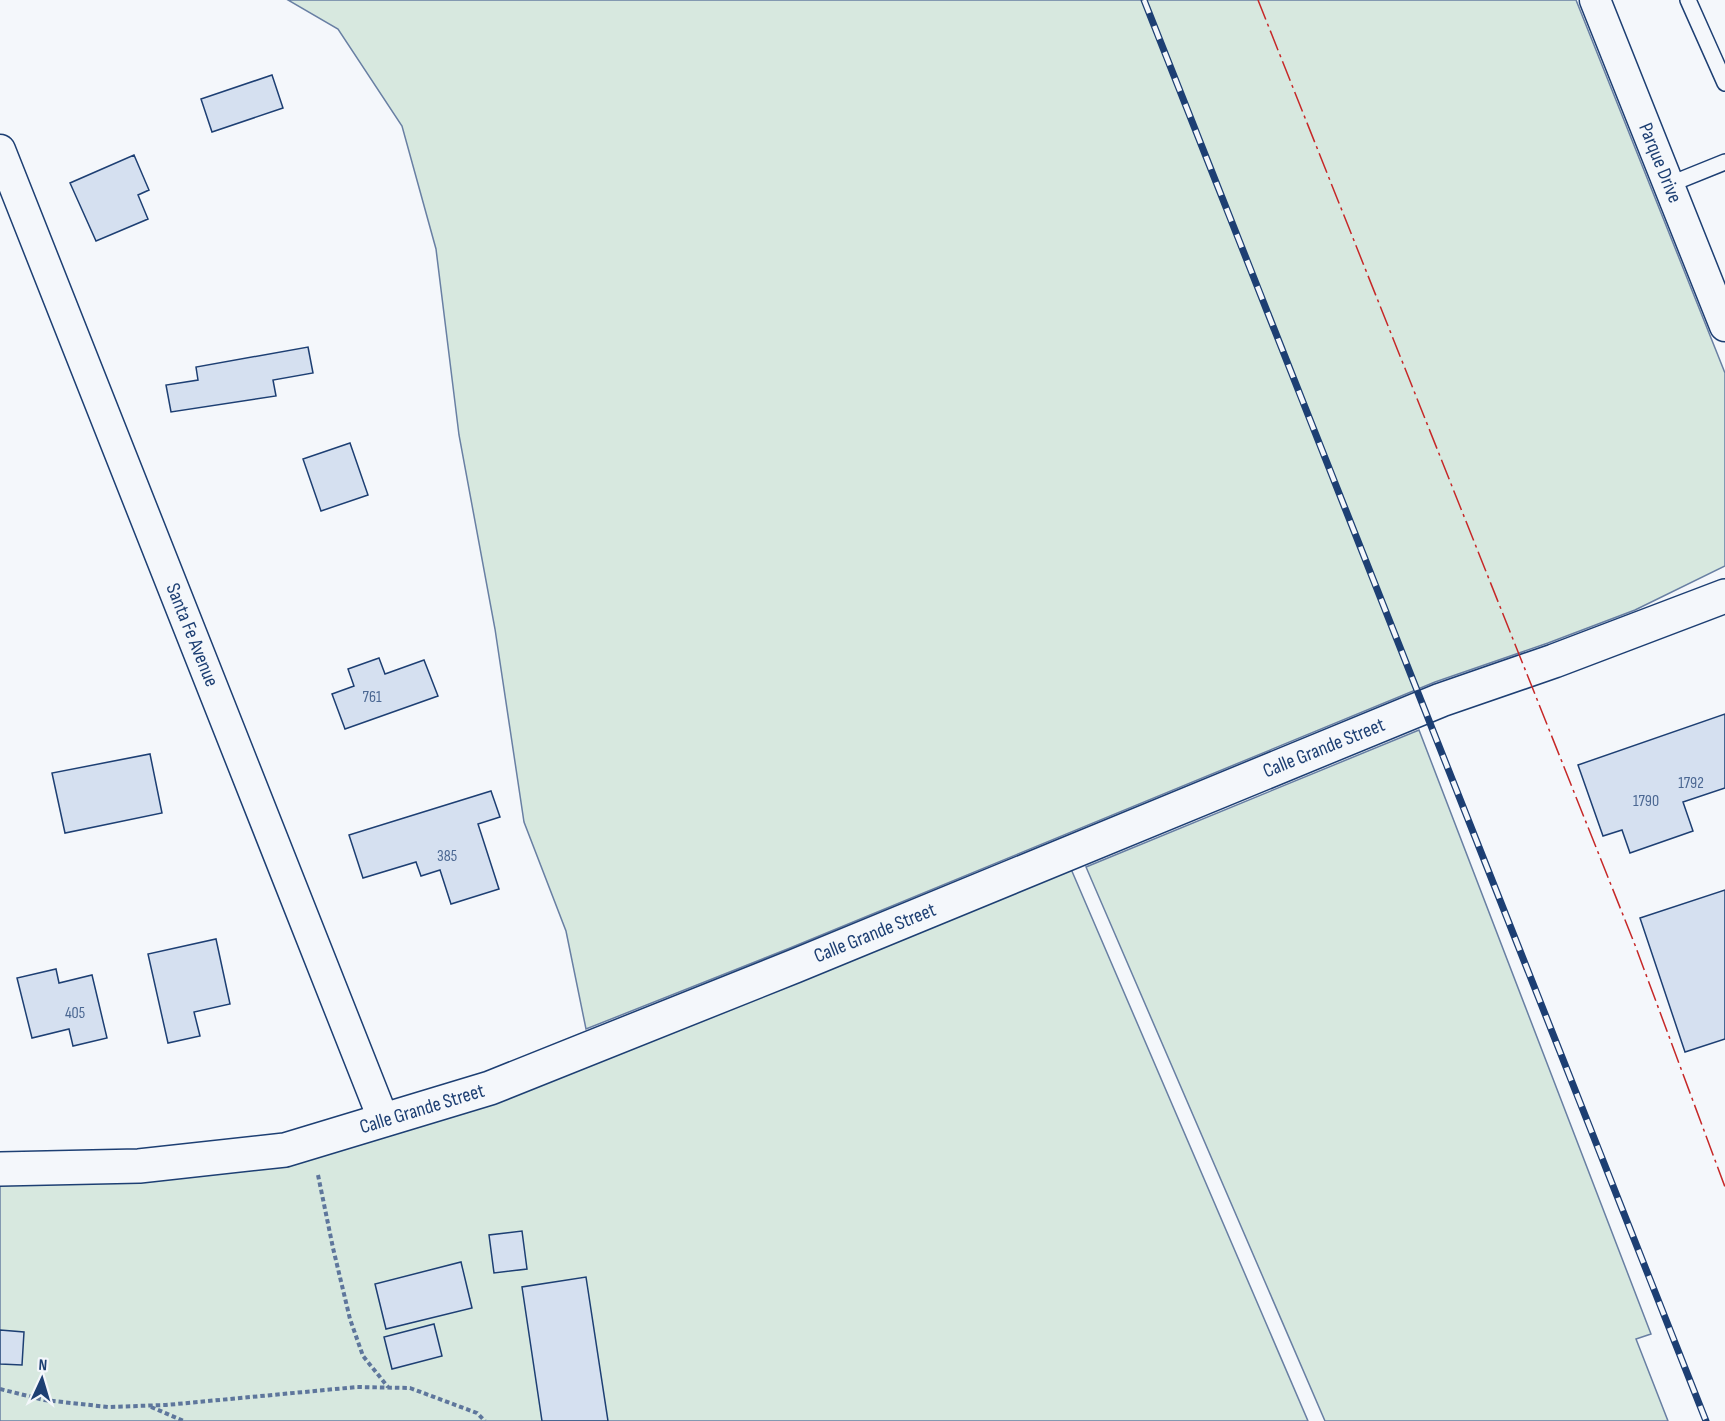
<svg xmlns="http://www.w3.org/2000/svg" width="1725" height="1421" font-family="'Sofia Sans Condensed',sans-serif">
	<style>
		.green { fill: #d7e8df; stroke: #687fa3; stroke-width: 1.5 }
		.building { fill: #d5e0f0; stroke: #1d3f73; stroke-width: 1.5 }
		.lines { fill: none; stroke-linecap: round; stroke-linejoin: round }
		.service-casing { stroke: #1d3f73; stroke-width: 18 }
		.minor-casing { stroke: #1d3f73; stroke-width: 33 }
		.tertiary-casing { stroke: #1d3f73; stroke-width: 36 }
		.path { stroke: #5e769c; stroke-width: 4; stroke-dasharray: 4.5 3; stroke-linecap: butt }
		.service { stroke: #f4f7fb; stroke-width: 15 }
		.minor { stroke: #f4f7fb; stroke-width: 30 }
		.tertiary { stroke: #f4f7fb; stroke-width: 33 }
		.rail-casing { stroke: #1d3f73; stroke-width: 7 }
		.rail { stroke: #f4f7fb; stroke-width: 4.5; stroke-dasharray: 14; stroke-linecap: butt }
		.power { stroke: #c62828; stroke-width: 1.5; stroke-dasharray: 21 4.5 3 4.5; stroke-linecap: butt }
		.labels { text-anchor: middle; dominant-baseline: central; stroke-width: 4.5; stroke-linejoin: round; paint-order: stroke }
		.number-label { font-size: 16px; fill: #4b6792 }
		.street-label { font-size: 20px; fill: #1d3f73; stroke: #f4f7fb }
	</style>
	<rect width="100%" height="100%" fill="#f4f7fb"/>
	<path class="green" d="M 288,0 L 1576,0 L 1725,373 L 1725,566 L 1635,610 L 1548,643 L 1435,682 L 790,948 L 586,1029 L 566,931 L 524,822 L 495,629 L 459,435 L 436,249 L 402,126 L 338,29 Z
		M 1419,730 L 1651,1334 L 1636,1339 L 1668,1421 L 1325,1421 L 1086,867 Z
		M 1065,855 L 1308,1421 L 0,1421 L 0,1169 L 285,1150 Z"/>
	<path class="building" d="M 272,75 L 283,108 L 212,132 L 201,99 Z
		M 134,155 L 149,190 L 138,195 L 148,219 L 96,241 L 70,183 Z
		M 308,347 L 313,373 L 273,380 L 276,396 L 171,412 L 166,385 L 198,380 L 196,367 Z
		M 350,443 L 368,495 L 321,511 L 303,459 Z
		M 379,658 L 385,674 L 424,660 L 438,696 L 345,729 L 332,694 L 354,686 L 348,669 Z
		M 1725,714 L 1725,788 L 1683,802 L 1693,831 L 1630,853 L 1622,830 L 1603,836 L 1578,765 Z
		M 150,754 L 162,813 L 65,833 L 52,773 Z
		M 491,791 L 500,817 L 478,824 L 499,889 L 451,904 L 440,870 L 421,876 L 416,862 L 363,878 L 349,835 Z
		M 1725,890 L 1725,1039 L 1685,1052 L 1640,918 Z
		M 216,939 L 230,1004 L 194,1012 L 200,1036 L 168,1043 L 148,954 Z
		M 56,969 L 59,983 L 92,975 L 107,1038 L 73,1046 L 69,1029 L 32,1038 L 17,978 Z
		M 522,1231 L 527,1269 L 494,1273 L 489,1235 Z
		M 461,1262 L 472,1308 L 386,1329 L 375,1284 Z
		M 586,1277 L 608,1421 L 542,1421 L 522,1287 Z
		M 434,1324 L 442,1356 L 392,1369 L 384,1337 Z
		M 0,1330 L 24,1332 L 22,1365 L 0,1364 Z"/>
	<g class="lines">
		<defs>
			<path id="service" d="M 1688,0 L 1725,83
				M 1668,185 L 1725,162"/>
			<path id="minor" d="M 1595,0 L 1725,326
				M 0,150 L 384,1121"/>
			<path id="tertiary" d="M 0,1169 L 139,1166 L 285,1150 L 490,1088 L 795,966 L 1441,700 L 1554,661 L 1725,596"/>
		</defs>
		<use href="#service" class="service-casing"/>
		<use href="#minor" class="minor-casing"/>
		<use href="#tertiary" class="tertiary-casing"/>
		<path class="path" d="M 318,1175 L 333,1248 L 350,1319 L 363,1356 L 388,1387
			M 0,1389 L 44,1400 L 108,1407 L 166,1405 L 357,1387 L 410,1388 L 477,1413 L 485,1421
			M 151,1407 L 184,1421"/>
		<use href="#service" class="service"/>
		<use href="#minor" class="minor"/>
		<use href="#tertiary" class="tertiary"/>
		<defs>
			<path id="rail" d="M 1144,0 L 1706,1421"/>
		</defs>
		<use href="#rail" class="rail-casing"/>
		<use href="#rail" class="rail"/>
		<path class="power" d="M 1258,0 L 1635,945 L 1725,1187"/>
	</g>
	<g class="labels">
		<g class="number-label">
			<text x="372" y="697">761</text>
			<text x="1691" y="783">1792</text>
			<text x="1646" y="801">1790</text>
			<text x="447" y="856">385</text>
			<text x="75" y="1013">405</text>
		</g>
		<g class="street-label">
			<text transform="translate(1660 163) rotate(68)">Parque Drive</text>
			<text transform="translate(192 635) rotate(68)">Santa Fe Avenue</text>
			<text transform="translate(1324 748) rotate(-22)">Calle Grande Street</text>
			<text transform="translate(875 933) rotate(-22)">Calle Grande Street</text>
			<text transform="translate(422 1109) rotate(-17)">Calle Grande Street</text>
		</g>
	</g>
	<g transform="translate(42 1379) rotate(4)" stroke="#f4f7fb" stroke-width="4.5" paint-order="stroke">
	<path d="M0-4.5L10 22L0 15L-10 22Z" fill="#1d3f73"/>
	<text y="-9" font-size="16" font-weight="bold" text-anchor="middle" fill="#1d3f73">N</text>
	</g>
</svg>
